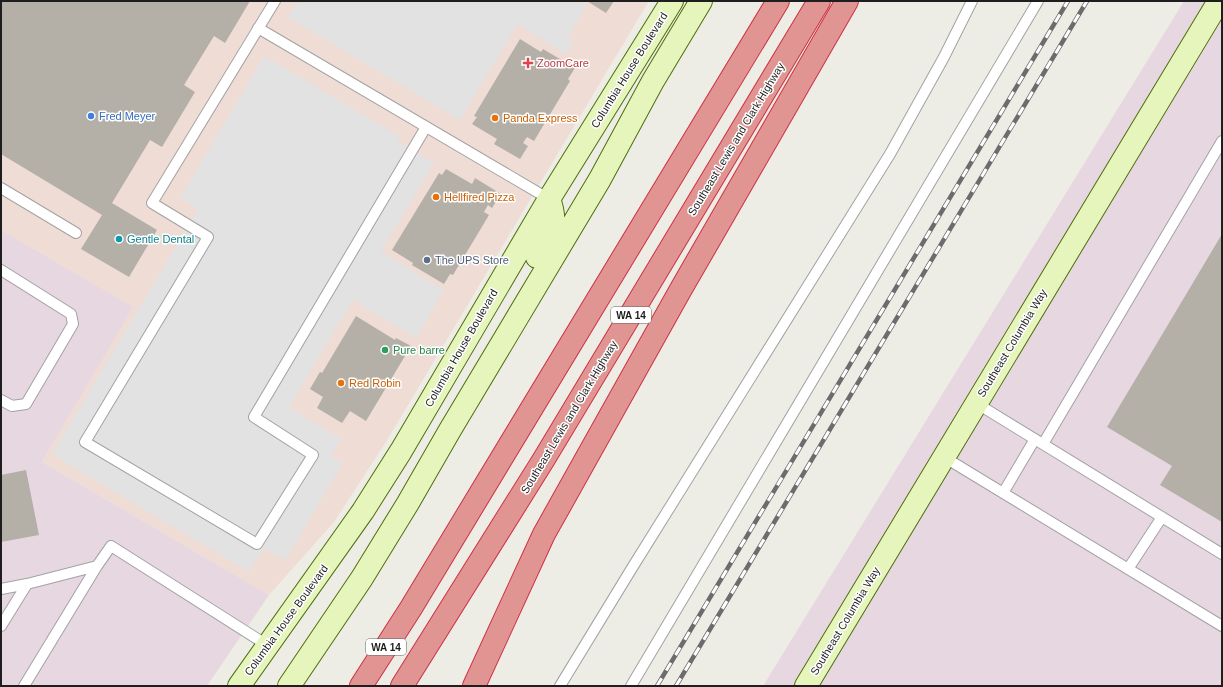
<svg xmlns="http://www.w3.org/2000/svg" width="1223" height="687" font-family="Arial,sans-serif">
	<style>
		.commercial { fill: #eedcd5 }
		.industrial { fill: #e7d7e1 }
		.parking { fill: #e2e2e2 }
		.building { fill: #b4b0a8 }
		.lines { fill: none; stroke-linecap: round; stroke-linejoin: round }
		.lane-casing { stroke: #a2a2a2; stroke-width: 12 }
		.secondary-casing { stroke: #4e6e0d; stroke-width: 24 }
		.highway-casing { stroke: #ce3144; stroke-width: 24 }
		.lane { stroke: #fff; stroke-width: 10 }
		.secondary { stroke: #e5f5bc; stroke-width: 22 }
		.highway { stroke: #e09592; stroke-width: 22 }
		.rail-casing { stroke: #6c6c6c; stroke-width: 4.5 }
		.rail { stroke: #fff; stroke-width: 3; stroke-dasharray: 9; stroke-linecap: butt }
		.health-dot { fill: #e0444e; stroke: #fff; stroke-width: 1.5 }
		.shop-dot { fill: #3f7fe0; stroke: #fff; stroke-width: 1.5 }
		.food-dot { fill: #e8710a; stroke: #fff; stroke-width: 1.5 }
		.culture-dot { fill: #0f9aa8; stroke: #fff; stroke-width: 1.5 }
		.service-dot { fill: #5c6f8a; stroke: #fff; stroke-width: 1.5 }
		.leisure-dot { fill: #2e9e5b; stroke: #fff; stroke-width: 1.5 }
		.labels { text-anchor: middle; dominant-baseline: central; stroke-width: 3; stroke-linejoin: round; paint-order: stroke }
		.shield { fill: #fff; stroke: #626262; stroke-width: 1 }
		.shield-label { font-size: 10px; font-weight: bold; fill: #1e1e1e }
		.health-label { font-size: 11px; fill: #be3a42; stroke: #fff; text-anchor: start }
		.street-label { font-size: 11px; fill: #1e1e1e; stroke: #fff }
		.shop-label { font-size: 11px; fill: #366cbe; stroke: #fff; text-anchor: start }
		.food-label { font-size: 11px; fill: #c56008; stroke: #fff; text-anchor: start }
		.culture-label { font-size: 11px; fill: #0d838f; stroke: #fff; text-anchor: start }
		.service-label { font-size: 11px; fill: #4e5e75; stroke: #fff; text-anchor: start }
		.leisure-label { font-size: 11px; fill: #27864d; stroke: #fff; text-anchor: start }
	</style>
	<rect width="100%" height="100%" fill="#eeede5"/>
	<path class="commercial" d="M 1,1 L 649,1 L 518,220 L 386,442 L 334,522 L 269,595 L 42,462 L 132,307 L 1,230 Z"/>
	<path class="industrial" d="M 1184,1 L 1222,1 L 1222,686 L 763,686 Z
		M 1,230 L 133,307 L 42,462 L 269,595 L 207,686 L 1,686 Z"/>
	<path class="parking" d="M 298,1 L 583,1 L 587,4 L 568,37 L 574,41 L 566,54 L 517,24 L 460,120 L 288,17 Z
		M 264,56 L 400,137 L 398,142 L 434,163 L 381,252 L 444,290 L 416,338 L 353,300 L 289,407 L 341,439 L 331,456 L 343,463 L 285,560 L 264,548 L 249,572 L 52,454 L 198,209 L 180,198 Z"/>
	<path class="building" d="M 1,1 L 250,1 L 225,43 L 214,36 L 184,85 L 195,92 L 162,147 L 150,140 L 112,203 L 157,230 L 129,277 L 81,249 L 102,215 L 1,154 Z
		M 587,1 L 614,1 L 606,13 Z
		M 520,39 L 541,52 L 543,49 L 575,68 L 568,79 L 570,81 L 534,141 L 527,137 L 523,143 L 528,146 L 520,159 L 494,144 L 497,139 L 472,124 L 477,117 L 474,116 Z
		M 446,169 L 472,184 L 475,178 L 501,194 L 492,208 L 488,205 L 484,212 L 489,215 L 453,275 L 450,274 L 444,284 L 412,265 L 413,263 L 392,250 L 439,173 L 442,175 Z
		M 1222,234 L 1222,522 L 1160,485 L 1172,466 L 1107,427 Z
		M 356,316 L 395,340 L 396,338 L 411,346 L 366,421 L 350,411 L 342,423 L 317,408 L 323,397 L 310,389 L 320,372 L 322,373 Z
		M 26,470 L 39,535 L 1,542 L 1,475 Z"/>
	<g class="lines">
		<defs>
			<path id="lane" d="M 275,1 L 152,203 L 208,237 L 85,442 L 257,544 L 313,455 L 254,417 L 426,127
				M 258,28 L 549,199
				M 1,188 L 76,233
				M 1,270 L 71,314 L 73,324 L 26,404 L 12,406 L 1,400
				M 976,403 L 1222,554
				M 1043,444 L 1222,141
				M 944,457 L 1222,626
				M 1003,493 L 1035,439
				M 1128,569 L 1162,517
				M 1,589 L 27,584 L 97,566 L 111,546 L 267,645
				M 1,626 L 27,584
				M 24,686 L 97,566
				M 560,686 L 632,568 L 890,154 L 944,57 L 972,1
				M 631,686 L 1038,1"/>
			<path id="secondary" d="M 537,257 C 550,234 559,225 549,199
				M 239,686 L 363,511 L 401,451 L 549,199 L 672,1
				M 289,686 L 362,578 L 408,503 L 450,430 L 600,179 L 653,81 L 701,1
				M 806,686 L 1219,1"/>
			<path id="highway" d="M 361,686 L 411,608 L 778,1
				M 402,686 L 544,459 L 819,1
				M 474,686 L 544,534 L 681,289 L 847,1"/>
		</defs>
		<use href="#lane" class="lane-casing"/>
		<use href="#secondary" class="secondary-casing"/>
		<use href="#highway" class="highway-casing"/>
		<use href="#lane" class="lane"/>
		<use href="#secondary" class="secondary"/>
		<use href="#highway" class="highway"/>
		<defs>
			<path id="rail" d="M 657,686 L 1068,1
				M 676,686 L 1087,1"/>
		</defs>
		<use href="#rail" class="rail-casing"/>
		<use href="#rail" class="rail"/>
	</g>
	<path class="health-dot" d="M526 57h4v4h4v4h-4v4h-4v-4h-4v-4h4z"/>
	<circle class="shop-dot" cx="91" cy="116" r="4"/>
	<g class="food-dot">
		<circle cx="495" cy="118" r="4"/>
		<circle cx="436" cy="197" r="4"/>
		<circle cx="341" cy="383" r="4"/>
	</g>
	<circle class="culture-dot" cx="119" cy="239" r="4"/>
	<circle class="service-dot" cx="427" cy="260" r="4"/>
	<circle class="leisure-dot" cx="385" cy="350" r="4"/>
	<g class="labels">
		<g class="shield">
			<rect x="611" y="307" width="40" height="16" rx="3"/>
			<rect x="366" y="639" width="40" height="16" rx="3"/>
		</g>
		<g class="shield-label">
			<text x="631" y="315">WA 14</text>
			<text x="386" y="647">WA 14</text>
		</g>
		<g class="health-label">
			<text x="537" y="63">ZoomCare</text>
		</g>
		<g class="street-label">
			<text transform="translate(629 70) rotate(-58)">Columbia House Boulevard</text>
			<text transform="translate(736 139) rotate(-59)">Southeast Lewis and Clark Highway</text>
			<text transform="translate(1012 343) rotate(-59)">Southeast Columbia Way</text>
			<text transform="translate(461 348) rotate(-60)">Columbia House Boulevard</text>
			<text transform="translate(569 417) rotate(-59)">Southeast Lewis and Clark Highway</text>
			<text transform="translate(286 620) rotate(-54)">Columbia House Boulevard</text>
			<text transform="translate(845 621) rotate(-59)">Southeast Columbia Way</text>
		</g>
		<g class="shop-label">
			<text x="99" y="116">Fred Meyer</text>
		</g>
		<g class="food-label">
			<text x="503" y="118">Panda Express</text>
			<text x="444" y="197">Hellfired Pizza</text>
			<text x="349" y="383">Red Robin</text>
		</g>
		<g class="culture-label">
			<text x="127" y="239">Gentle Dental</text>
		</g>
		<g class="service-label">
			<text x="435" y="260">The UPS Store</text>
		</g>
		<g class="leisure-label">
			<text x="393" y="350">Pure barre</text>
		</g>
	</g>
	<rect width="1223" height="687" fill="none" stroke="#1e1e1e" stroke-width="4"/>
</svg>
